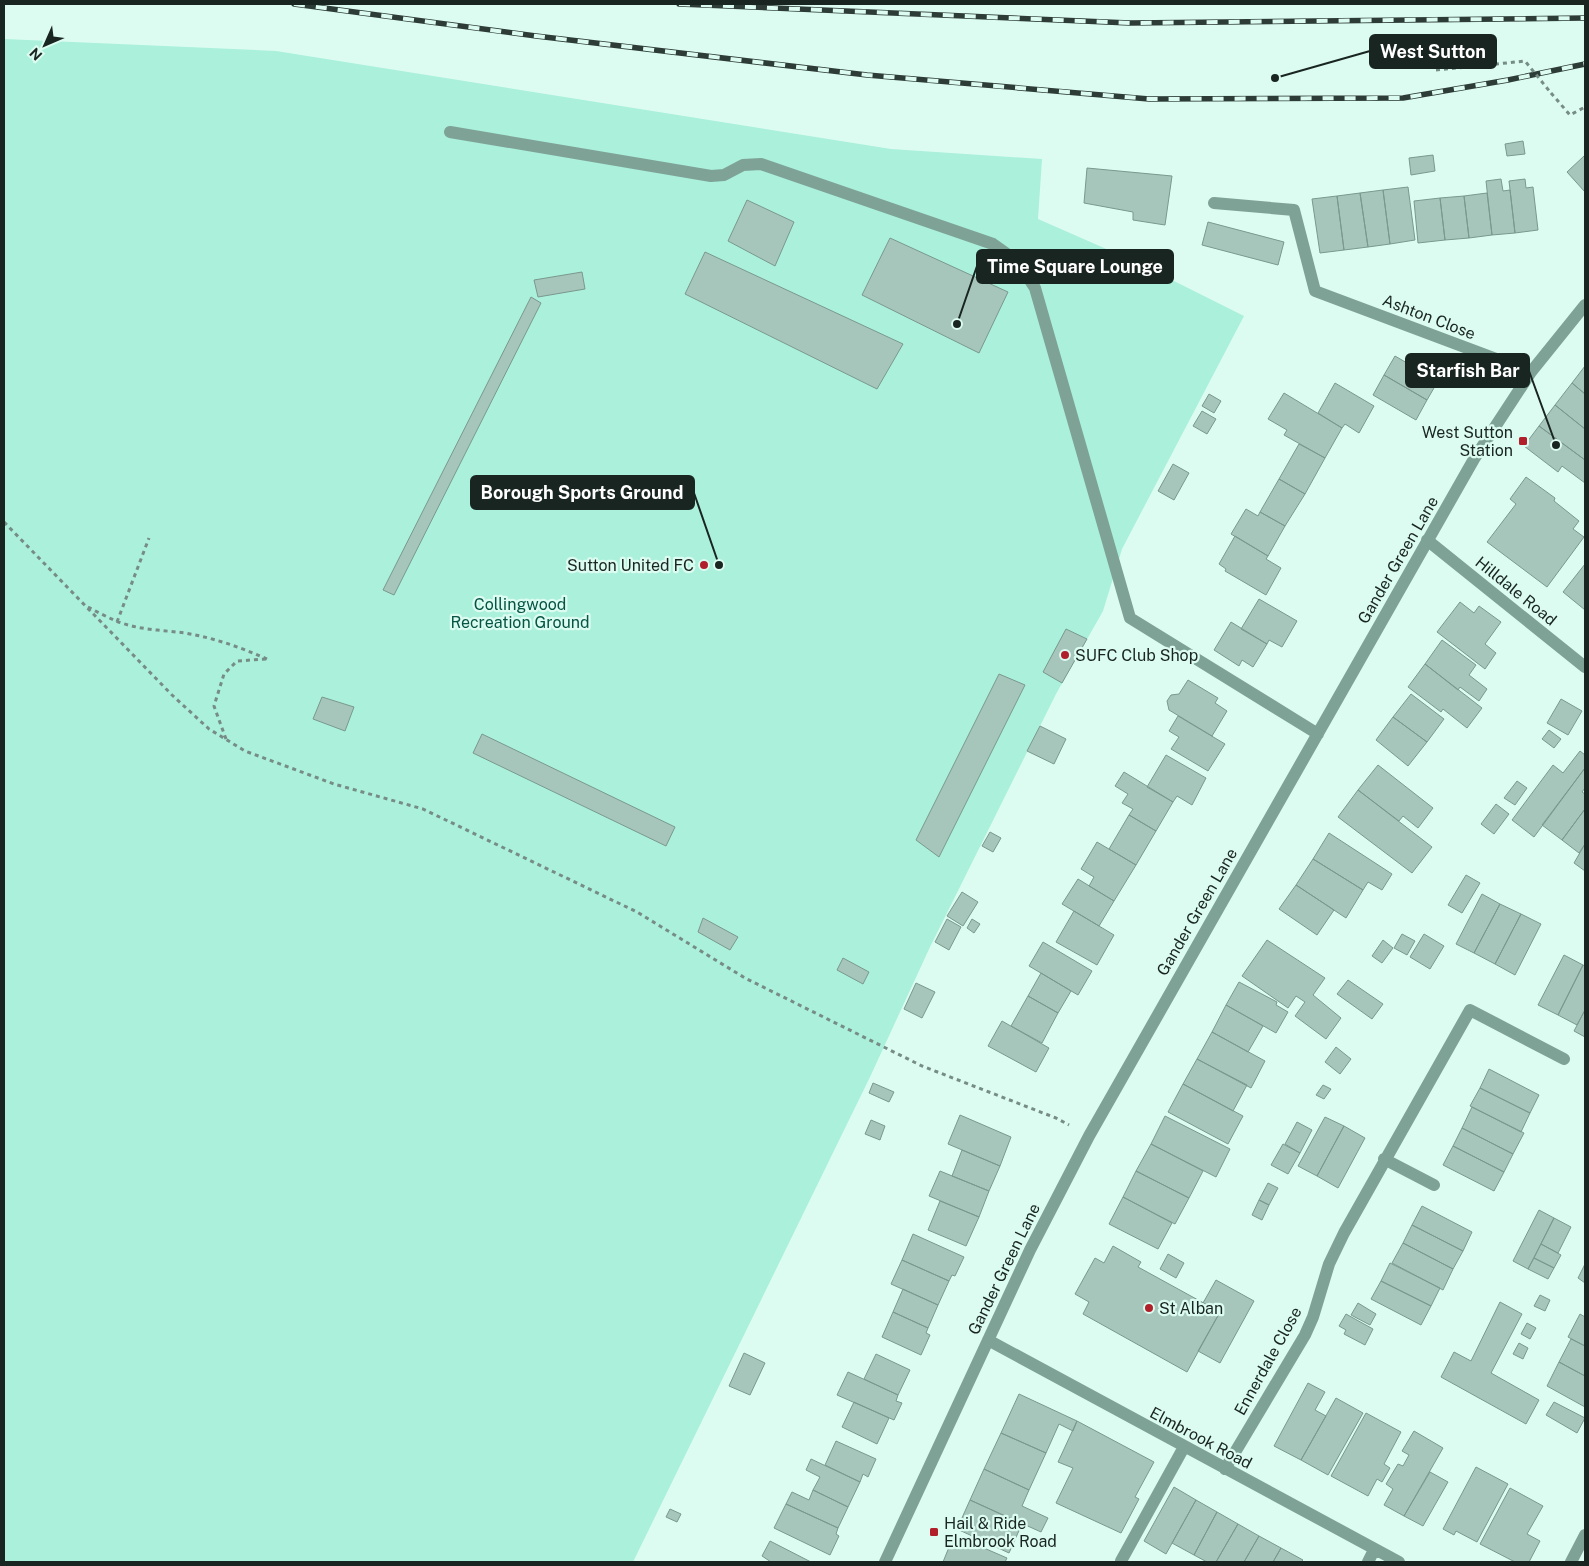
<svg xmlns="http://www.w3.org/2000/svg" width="1589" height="1566" font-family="'Public Sans',sans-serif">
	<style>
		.green { fill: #aaf0db }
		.building { fill: #a6c6bb; stroke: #7a988e }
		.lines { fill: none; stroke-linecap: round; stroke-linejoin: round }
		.path { stroke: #768c85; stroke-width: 3; stroke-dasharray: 4 4; stroke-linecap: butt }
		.minor { stroke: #7fa297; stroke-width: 12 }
		.rail-casing { stroke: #2d3c37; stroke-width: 5.5 }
		.rail { stroke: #dcfcf1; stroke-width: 4; stroke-dasharray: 11; stroke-linecap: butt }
		.path-bridge { stroke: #768c85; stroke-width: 3; stroke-dasharray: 4 4; stroke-linecap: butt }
		.poi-dot { fill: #b11f2b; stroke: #dcfcf1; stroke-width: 2 }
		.labels { text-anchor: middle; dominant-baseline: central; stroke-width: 4.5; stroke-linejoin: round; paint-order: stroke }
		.street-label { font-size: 16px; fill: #192521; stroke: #dcfcf1 }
		.poi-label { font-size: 16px; fill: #192521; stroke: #dcfcf1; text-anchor: start }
		.park-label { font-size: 16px; fill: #065544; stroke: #dcfcf1 }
		.leader { fill: none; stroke: #192521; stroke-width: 2 }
		.callout-dot { fill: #192521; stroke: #dcfcf1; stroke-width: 2 }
		.callout { fill: #192521; stroke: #192521; stroke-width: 2 }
		.callout-label { font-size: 18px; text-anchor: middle; font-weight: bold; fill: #fff }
	</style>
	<rect width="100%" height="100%" fill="#dcfcf1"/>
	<path class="green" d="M 4,39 L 276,51 L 891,149 L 1042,159 L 1038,219 L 1136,262 L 1244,316 L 1122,549 L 1103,611 L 1056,694 L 930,947 L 870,1077 L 633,1562 L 4,1562 Z"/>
	<path class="building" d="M 1523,141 L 1525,154 L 1507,156 L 1505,144 Z
		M 1433,155 L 1435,171 L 1411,175 L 1409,158 Z
		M 1584,156 L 1585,157 L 1585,192 L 1567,172 Z
		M 1087,168 L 1172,176 L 1165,225 L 1133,220 L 1133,212 L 1084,203 Z
		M 1501,179 L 1503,191 L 1510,190 L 1515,233 L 1492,235 L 1486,181 Z
		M 1525,179 L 1526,188 L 1533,187 L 1538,230 L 1515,233 L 1509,181 Z
		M 1408,187 L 1415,240 L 1390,244 L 1383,190 Z
		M 1383,190 L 1390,244 L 1368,247 L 1360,193 Z
		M 1360,193 L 1368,247 L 1344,250 L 1337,196 Z
		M 1487,193 L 1492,235 L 1469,238 L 1464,196 Z
		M 1337,196 L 1344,250 L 1320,253 L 1312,199 Z
		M 1464,196 L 1469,238 L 1445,240 L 1440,198 Z
		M 1440,198 L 1445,240 L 1418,243 L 1414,201 Z
		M 747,200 L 794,222 L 775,266 L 728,241 Z
		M 1208,222 L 1284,242 L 1278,265 L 1202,245 Z
		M 890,238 L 1008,292 L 979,353 L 862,295 Z
		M 705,252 L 903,344 L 877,389 L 685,294 Z
		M 582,272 L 585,289 L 538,297 L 534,280 Z
		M 531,297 L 541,303 L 394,595 L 383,590 Z
		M 1395,356 L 1438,381 L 1427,400 L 1384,375 Z
		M 1585,366 L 1585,394 L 1572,383 Z
		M 1384,375 L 1427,400 L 1416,420 L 1373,395 Z
		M 1335,383 L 1374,406 L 1359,433 L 1345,424 L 1342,428 L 1318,413 Z
		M 1572,383 L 1585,394 L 1585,429 L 1555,405 Z
		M 1284,393 L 1342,428 L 1325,458 L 1284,435 L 1287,430 L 1268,419 Z
		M 1209,394 L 1221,401 L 1214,413 L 1202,406 Z
		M 1555,405 L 1585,429 L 1585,460 L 1539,426 Z
		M 1202,411 L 1216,419 L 1207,434 L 1193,426 Z
		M 1539,426 L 1585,460 L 1585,483 L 1562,466 L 1558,472 L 1524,446 Z
		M 1299,444 L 1325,458 L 1305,494 L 1279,479 Z
		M 1173,464 L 1189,473 L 1174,500 L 1158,491 Z
		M 1526,477 L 1555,498 L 1554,501 L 1579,521 L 1573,529 L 1584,537 L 1547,587 L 1487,542 L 1516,504 L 1510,499 Z
		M 1279,479 L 1305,494 L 1285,526 L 1260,512 Z
		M 1246,509 L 1258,516 L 1260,512 L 1285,526 L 1268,556 L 1231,534 Z
		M 1235,536 L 1268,556 L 1266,559 L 1281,568 L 1266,595 L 1225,571 L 1226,569 L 1219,564 Z
		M 1585,564 L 1585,610 L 1563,592 Z
		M 1259,599 L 1297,621 L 1282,647 L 1269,640 L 1267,644 L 1241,629 Z
		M 1460,602 L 1474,613 L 1479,606 L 1501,622 L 1485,644 L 1496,653 L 1485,669 L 1437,632 Z
		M 1231,622 L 1267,644 L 1253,667 L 1242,660 L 1239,666 L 1214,650 Z
		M 1066,629 L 1087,639 L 1062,683 L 1043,672 Z
		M 1442,640 L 1476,665 L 1469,675 L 1487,689 L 1479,701 L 1460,687 L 1458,690 L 1425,664 Z
		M 1425,664 L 1482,708 L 1467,728 L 1443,709 L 1441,712 L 1408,687 Z
		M 999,674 L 1025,685 L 939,857 L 916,840 Z
		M 1188,680 L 1218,698 L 1215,703 L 1227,711 L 1212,736 L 1169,710 L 1167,701 L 1171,695 L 1179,694 Z
		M 1411,694 L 1444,719 L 1427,742 L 1393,717 Z
		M 322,697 L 354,707 L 345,731 L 313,719 Z
		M 1561,699 L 1582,711 L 1568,735 L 1547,723 Z
		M 1178,716 L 1225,744 L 1208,771 L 1171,749 L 1179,737 L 1169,731 Z
		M 1393,717 L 1427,742 L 1408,766 L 1376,740 Z
		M 1040,726 L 1066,739 L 1054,764 L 1027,751 Z
		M 1549,730 L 1561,739 L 1554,748 L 1542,739 Z
		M 482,734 L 675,827 L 666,846 L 473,753 Z
		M 1580,751 L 1585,755 L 1585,768 L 1534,837 L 1512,820 L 1553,765 L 1563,773 Z
		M 1166,755 L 1206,778 L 1192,805 L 1177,796 L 1173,802 L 1147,787 Z
		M 1378,765 L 1433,808 L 1418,828 L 1403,816 L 1399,821 L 1358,790 Z
		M 1585,768 L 1585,788 L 1582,792 L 1585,794 L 1585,809 L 1562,840 L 1542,825 Z
		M 1124,772 L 1173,802 L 1156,831 L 1129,815 L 1133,809 L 1122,803 L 1128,794 L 1115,786 Z
		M 1517,781 L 1527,788 L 1515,805 L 1504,798 Z
		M 1358,790 L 1432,847 L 1412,873 L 1338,817 Z
		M 1496,804 L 1509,814 L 1494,834 L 1481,824 Z
		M 1585,809 L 1585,844 L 1579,853 L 1562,840 Z
		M 1129,815 L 1156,831 L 1136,865 L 1109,849 Z
		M 990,832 L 1001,838 L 993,852 L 982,846 Z
		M 1329,833 L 1392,874 L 1382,890 L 1368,882 L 1363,890 L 1313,859 Z
		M 1097,842 L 1136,865 L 1114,901 L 1089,886 L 1094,877 L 1081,869 Z
		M 1585,844 L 1585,871 L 1574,863 Z
		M 1313,859 L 1363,890 L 1346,918 L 1296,885 Z
		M 1466,875 L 1480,883 L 1462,913 L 1448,905 Z
		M 1078,879 L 1114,901 L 1099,926 L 1062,904 Z
		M 1296,885 L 1334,910 L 1317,935 L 1279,909 Z
		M 962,892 L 978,902 L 963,926 L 947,916 Z
		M 1482,894 L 1500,904 L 1474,953 L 1456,944 Z
		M 1500,904 L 1521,914 L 1495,964 L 1474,953 Z
		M 1074,911 L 1114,935 L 1097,965 L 1056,942 Z
		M 1521,914 L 1541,924 L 1515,975 L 1495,964 Z
		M 703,918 L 738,937 L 730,950 L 698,932 Z
		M 947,919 L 961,927 L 949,950 L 935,942 Z
		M 972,919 L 980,924 L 974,933 L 967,928 Z
		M 1402,934 L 1415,941 L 1407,955 L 1394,948 Z
		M 1424,934 L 1444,946 L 1430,969 L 1410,957 Z
		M 1267,940 L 1325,978 L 1313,995 L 1341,1018 L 1326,1039 L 1295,1016 L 1305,1002 L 1296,996 L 1288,1008 L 1242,976 Z
		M 1383,940 L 1393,948 L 1382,963 L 1372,956 Z
		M 1043,942 L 1092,971 L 1078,995 L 1029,966 Z
		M 1564,955 L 1583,965 L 1558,1015 L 1538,1005 Z
		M 843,958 L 869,972 L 863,984 L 837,970 Z
		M 1583,965 L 1585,966 L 1585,1010 L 1577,1025 L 1558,1015 Z
		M 1041,973 L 1071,991 L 1058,1013 L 1028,996 Z
		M 1348,980 L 1383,1004 L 1372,1019 L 1337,994 Z
		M 1239,982 L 1277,1002 L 1276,1005 L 1288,1012 L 1276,1033 L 1226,1005 Z
		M 916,983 L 935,992 L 922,1018 L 904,1009 Z
		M 1028,996 L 1058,1013 L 1042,1043 L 1011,1026 Z
		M 1226,1005 L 1263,1026 L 1248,1052 L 1212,1032 Z
		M 1585,1010 L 1585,1037 L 1574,1031 Z
		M 1002,1021 L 1049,1048 L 1036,1072 L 988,1046 Z
		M 1212,1032 L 1265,1061 L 1251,1088 L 1197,1059 Z
		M 1336,1047 L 1351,1059 L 1340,1074 L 1325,1062 Z
		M 1197,1059 L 1247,1085 L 1233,1111 L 1183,1084 Z
		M 1489,1069 L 1539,1095 L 1530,1113 L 1480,1088 Z
		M 873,1083 L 894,1092 L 889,1102 L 869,1093 Z
		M 1183,1084 L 1243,1116 L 1228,1144 L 1168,1112 Z
		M 1323,1085 L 1331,1089 L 1324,1099 L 1316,1095 Z
		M 1480,1088 L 1530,1113 L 1521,1132 L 1470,1106 Z
		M 1472,1107 L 1524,1133 L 1513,1154 L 1462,1128 Z
		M 960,1115 L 1011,1137 L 1000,1166 L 948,1144 Z
		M 1165,1116 L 1230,1149 L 1216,1177 L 1151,1144 Z
		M 1325,1117 L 1344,1126 L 1317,1176 L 1298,1166 Z
		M 871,1120 L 885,1126 L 880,1140 L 865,1134 Z
		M 1297,1122 L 1312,1130 L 1300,1153 L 1285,1144 Z
		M 1344,1126 L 1365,1138 L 1338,1188 L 1317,1176 Z
		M 1462,1128 L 1513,1154 L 1504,1172 L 1453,1146 Z
		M 1151,1144 L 1203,1171 L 1189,1198 L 1136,1171 Z
		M 1283,1144 L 1300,1153 L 1288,1174 L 1271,1165 Z
		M 1453,1146 L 1504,1172 L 1494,1191 L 1443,1165 Z
		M 962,1150 L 1000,1166 L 989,1191 L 952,1176 Z
		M 940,1171 L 989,1191 L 979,1217 L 929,1196 Z
		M 1136,1171 L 1189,1198 L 1175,1224 L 1123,1197 Z
		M 1268,1183 L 1278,1188 L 1269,1205 L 1259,1200 Z
		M 1123,1197 L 1172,1223 L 1158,1249 L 1109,1224 Z
		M 1259,1200 L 1269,1205 L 1262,1220 L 1252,1215 Z
		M 940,1201 L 979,1217 L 966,1246 L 928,1230 Z
		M 1422,1206 L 1472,1232 L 1463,1251 L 1412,1225 Z
		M 1539,1210 L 1554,1218 L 1528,1269 L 1513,1261 Z
		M 1554,1218 L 1571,1227 L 1558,1253 L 1541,1244 Z
		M 1412,1225 L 1463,1251 L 1453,1269 L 1403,1243 Z
		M 913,1234 L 964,1257 L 955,1276 L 952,1275 L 949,1281 L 902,1260 Z
		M 1403,1243 L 1453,1269 L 1443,1290 L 1392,1263 Z
		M 1541,1244 L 1561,1255 L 1554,1268 L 1534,1258 Z
		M 1113,1246 L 1141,1262 L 1138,1267 L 1220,1312 L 1187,1372 L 1083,1314 L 1089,1302 L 1075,1294 L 1095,1258 L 1104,1263 Z
		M 1168,1254 L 1184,1263 L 1176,1278 L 1160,1269 Z
		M 1534,1258 L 1554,1268 L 1548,1279 L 1528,1269 Z
		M 902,1260 L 949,1281 L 938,1305 L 891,1284 Z
		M 1390,1263 L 1440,1288 L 1431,1306 L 1381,1281 Z
		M 1585,1264 L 1585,1283 L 1578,1278 Z
		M 1216,1280 L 1254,1301 L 1220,1363 L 1198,1351 L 1220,1312 L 1203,1303 Z
		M 1381,1281 L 1431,1306 L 1421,1325 L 1371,1299 Z
		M 903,1289 L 938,1305 L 928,1328 L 893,1312 Z
		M 1540,1295 L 1550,1300 L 1545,1311 L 1534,1306 Z
		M 1500,1302 L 1522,1314 L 1491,1373 L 1539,1400 L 1526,1424 L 1441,1377 L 1454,1352 L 1471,1361 Z
		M 1358,1303 L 1376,1314 L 1370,1325 L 1351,1315 Z
		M 893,1312 L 928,1328 L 926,1333 L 930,1335 L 921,1355 L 882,1337 Z
		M 1346,1314 L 1373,1329 L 1365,1345 L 1344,1334 L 1346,1330 L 1339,1326 Z
		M 1580,1314 L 1585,1317 L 1585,1346 L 1568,1337 Z
		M 1527,1323 L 1536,1328 L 1530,1339 L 1521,1334 Z
		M 1571,1339 L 1585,1346 L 1585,1376 L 1559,1362 Z
		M 1519,1343 L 1528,1348 L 1523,1359 L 1513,1354 Z
		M 744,1353 L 765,1363 L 750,1395 L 729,1386 Z
		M 876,1354 L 910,1370 L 898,1395 L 864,1379 Z
		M 1559,1362 L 1585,1376 L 1585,1407 L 1547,1386 Z
		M 848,1372 L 898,1395 L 896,1401 L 902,1403 L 894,1420 L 837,1395 Z
		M 1308,1383 L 1325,1392 L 1315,1410 L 1326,1416 L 1301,1460 L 1274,1446 Z
		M 1019,1394 L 1077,1421 L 1073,1431 L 1059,1424 L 1046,1453 L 1001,1433 Z
		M 1336,1398 L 1363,1413 L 1328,1475 L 1301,1460 Z
		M 854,1402 L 889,1418 L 877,1444 L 842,1427 Z
		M 1554,1402 L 1585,1418 L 1577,1433 L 1546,1415 Z
		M 1366,1413 L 1401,1432 L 1384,1464 L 1390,1468 L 1382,1482 L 1377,1479 L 1368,1496 L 1331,1476 Z
		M 1077,1421 L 1154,1462 L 1135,1497 L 1139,1499 L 1121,1533 L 1056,1503 L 1073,1468 L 1058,1462 Z
		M 1414,1431 L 1443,1448 L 1404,1516 L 1384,1505 L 1393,1489 L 1386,1484 L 1398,1464 L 1403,1466 L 1409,1455 L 1402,1451 Z
		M 1001,1433 L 1046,1453 L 1029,1490 L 984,1469 Z
		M 836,1441 L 876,1459 L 868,1477 L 863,1474 L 860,1482 L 825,1465 Z
		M 811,1459 L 860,1482 L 848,1507 L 813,1490 L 820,1477 L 806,1470 Z
		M 1476,1467 L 1508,1484 L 1477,1542 L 1456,1531 L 1454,1535 L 1443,1529 Z
		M 984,1469 L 1029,1490 L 1022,1506 L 1048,1518 L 1041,1532 L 970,1500 Z
		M 1430,1472 L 1448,1482 L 1423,1526 L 1404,1516 Z
		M 1174,1487 L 1196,1500 L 1166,1554 L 1144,1541 Z
		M 1510,1488 L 1543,1506 L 1527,1534 L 1540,1541 L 1529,1562 L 1515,1562 L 1480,1544 Z
		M 813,1490 L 848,1507 L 838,1528 L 786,1504 L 792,1492 L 809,1500 Z
		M 970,1500 L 1022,1524 L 1009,1553 L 957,1529 Z
		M 1196,1500 L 1217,1512 L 1194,1555 L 1172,1543 Z
		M 786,1504 L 838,1528 L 836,1534 L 839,1536 L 830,1555 L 774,1528 Z
		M 670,1509 L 681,1514 L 677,1522 L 666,1517 Z
		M 1217,1512 L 1238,1524 L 1216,1562 L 1207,1562 L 1194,1555 Z
		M 1238,1524 L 1259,1536 L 1244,1562 L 1216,1562 Z
		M 954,1535 L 1007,1558 L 1005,1562 L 943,1562 Z
		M 1259,1536 L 1281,1548 L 1273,1562 L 1244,1562 Z
		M 770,1541 L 811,1562 L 771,1562 L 762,1556 Z
		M 1281,1548 L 1303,1560 L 1301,1562 L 1273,1562 Z"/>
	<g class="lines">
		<path class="path" d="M 1436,70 L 1487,65
			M 1551,93 L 1570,115 L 1585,107
			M 4,522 L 172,695 L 209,729 L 245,751 L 334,784 L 423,809 L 637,912 L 745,978 L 922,1066 L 1056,1118 L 1069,1125
			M 88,607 C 97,612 107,617 116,621 C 138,630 162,630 185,633 C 214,638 240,647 267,659
			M 117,622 L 149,538
			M 226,739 L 214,706 L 224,674 L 237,661 L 266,659"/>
		<path class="minor" d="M 450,132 L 711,176 L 724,175 L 743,165 L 761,164 L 993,244 L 1018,262 L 1035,288 L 1130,618 L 1318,734
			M 1214,203 L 1294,210 L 1315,291 L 1531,372
			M 1427,540 L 1585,667
			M 1384,1159 L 1434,1185
			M 988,1340 L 1399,1562
			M 1225,1469 L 1305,1335 L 1313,1317 L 1329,1264 L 1344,1233 L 1470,1010 L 1564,1059
			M 1121,1561 L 1184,1447
			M 885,1562 L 1030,1250 L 1089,1136 L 1474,459 L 1531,372 L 1585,305
			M 1368,1562 L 1374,1550
			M 1571,1562 L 1585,1535"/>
		<defs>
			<path id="rail" d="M 294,4 L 536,36 L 867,75 L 1149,99 L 1403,98 L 1508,80 L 1585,64
				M 679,4 L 1130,23 L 1585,18"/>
		</defs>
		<use href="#rail" class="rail-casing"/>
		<use href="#rail" class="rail"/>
		<path class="path-bridge" d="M 1487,65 L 1525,61 L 1551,93"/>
	</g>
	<g class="poi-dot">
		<rect x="1518" y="436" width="10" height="10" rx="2.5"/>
		<circle cx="704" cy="565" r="5"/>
		<circle cx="1065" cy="655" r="5"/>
		<circle cx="1149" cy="1308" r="5"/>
		<rect x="929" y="1527" width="10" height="10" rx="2.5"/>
	</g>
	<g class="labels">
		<g class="street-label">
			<text transform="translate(1429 317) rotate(21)">Ashton Close</text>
			<text transform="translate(1398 560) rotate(-60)">Gander Green Lane</text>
			<text transform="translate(1516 591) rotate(39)">Hilldale Road</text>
			<text transform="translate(1197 912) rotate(-60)">Gander Green Lane</text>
			<text transform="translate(1004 1269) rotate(-64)">Gander Green Lane</text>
			<text transform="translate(1268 1361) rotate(-61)">Ennerdale Close</text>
			<text transform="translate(1201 1438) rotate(28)">Elmbrook Road</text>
		</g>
		<g class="poi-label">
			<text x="1513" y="432" text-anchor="end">West Sutton<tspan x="1513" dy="18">Station</tspan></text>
			<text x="694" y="565" text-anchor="end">Sutton United FC</text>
			<text x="1075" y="655">SUFC Club Shop</text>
			<text x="1159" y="1308">St Alban</text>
			<text x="944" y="1523">Hail &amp; Ride<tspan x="944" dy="18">Elmbrook Road</tspan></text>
		</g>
		<g class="park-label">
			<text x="520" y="604">Collingwood<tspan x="520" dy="18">Recreation Ground</tspan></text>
		</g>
	</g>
	<path class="leader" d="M1275 78L1370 51M957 324L977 266M1556 445L1529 371M719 565L694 493"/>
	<g class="callout-dot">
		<circle cx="1275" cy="78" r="5"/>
		<circle cx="957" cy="324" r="5"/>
		<circle cx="1556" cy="445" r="5"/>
		<circle cx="719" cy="565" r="5"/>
	</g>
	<g class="callout">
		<rect x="1370" y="35" width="126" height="33" rx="5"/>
		<rect x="977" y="250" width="196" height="33" rx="5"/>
		<rect x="1406" y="354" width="123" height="33" rx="5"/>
		<rect x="471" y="476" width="223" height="33" rx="5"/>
	</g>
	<g class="callout-label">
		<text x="1433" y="58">West Sutton</text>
		<text x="1075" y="273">Time Square Lounge</text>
		<text x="1468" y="377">Starfish Bar</text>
		<text x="582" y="499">Borough Sports Ground</text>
	</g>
	<rect width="1589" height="1566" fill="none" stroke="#192521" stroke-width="10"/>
	<g transform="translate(45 45) rotate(225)" stroke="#dcfcf1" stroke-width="4" paint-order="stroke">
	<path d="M0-4L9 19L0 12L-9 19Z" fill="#192521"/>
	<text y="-8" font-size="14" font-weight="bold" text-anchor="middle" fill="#192521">N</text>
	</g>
</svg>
